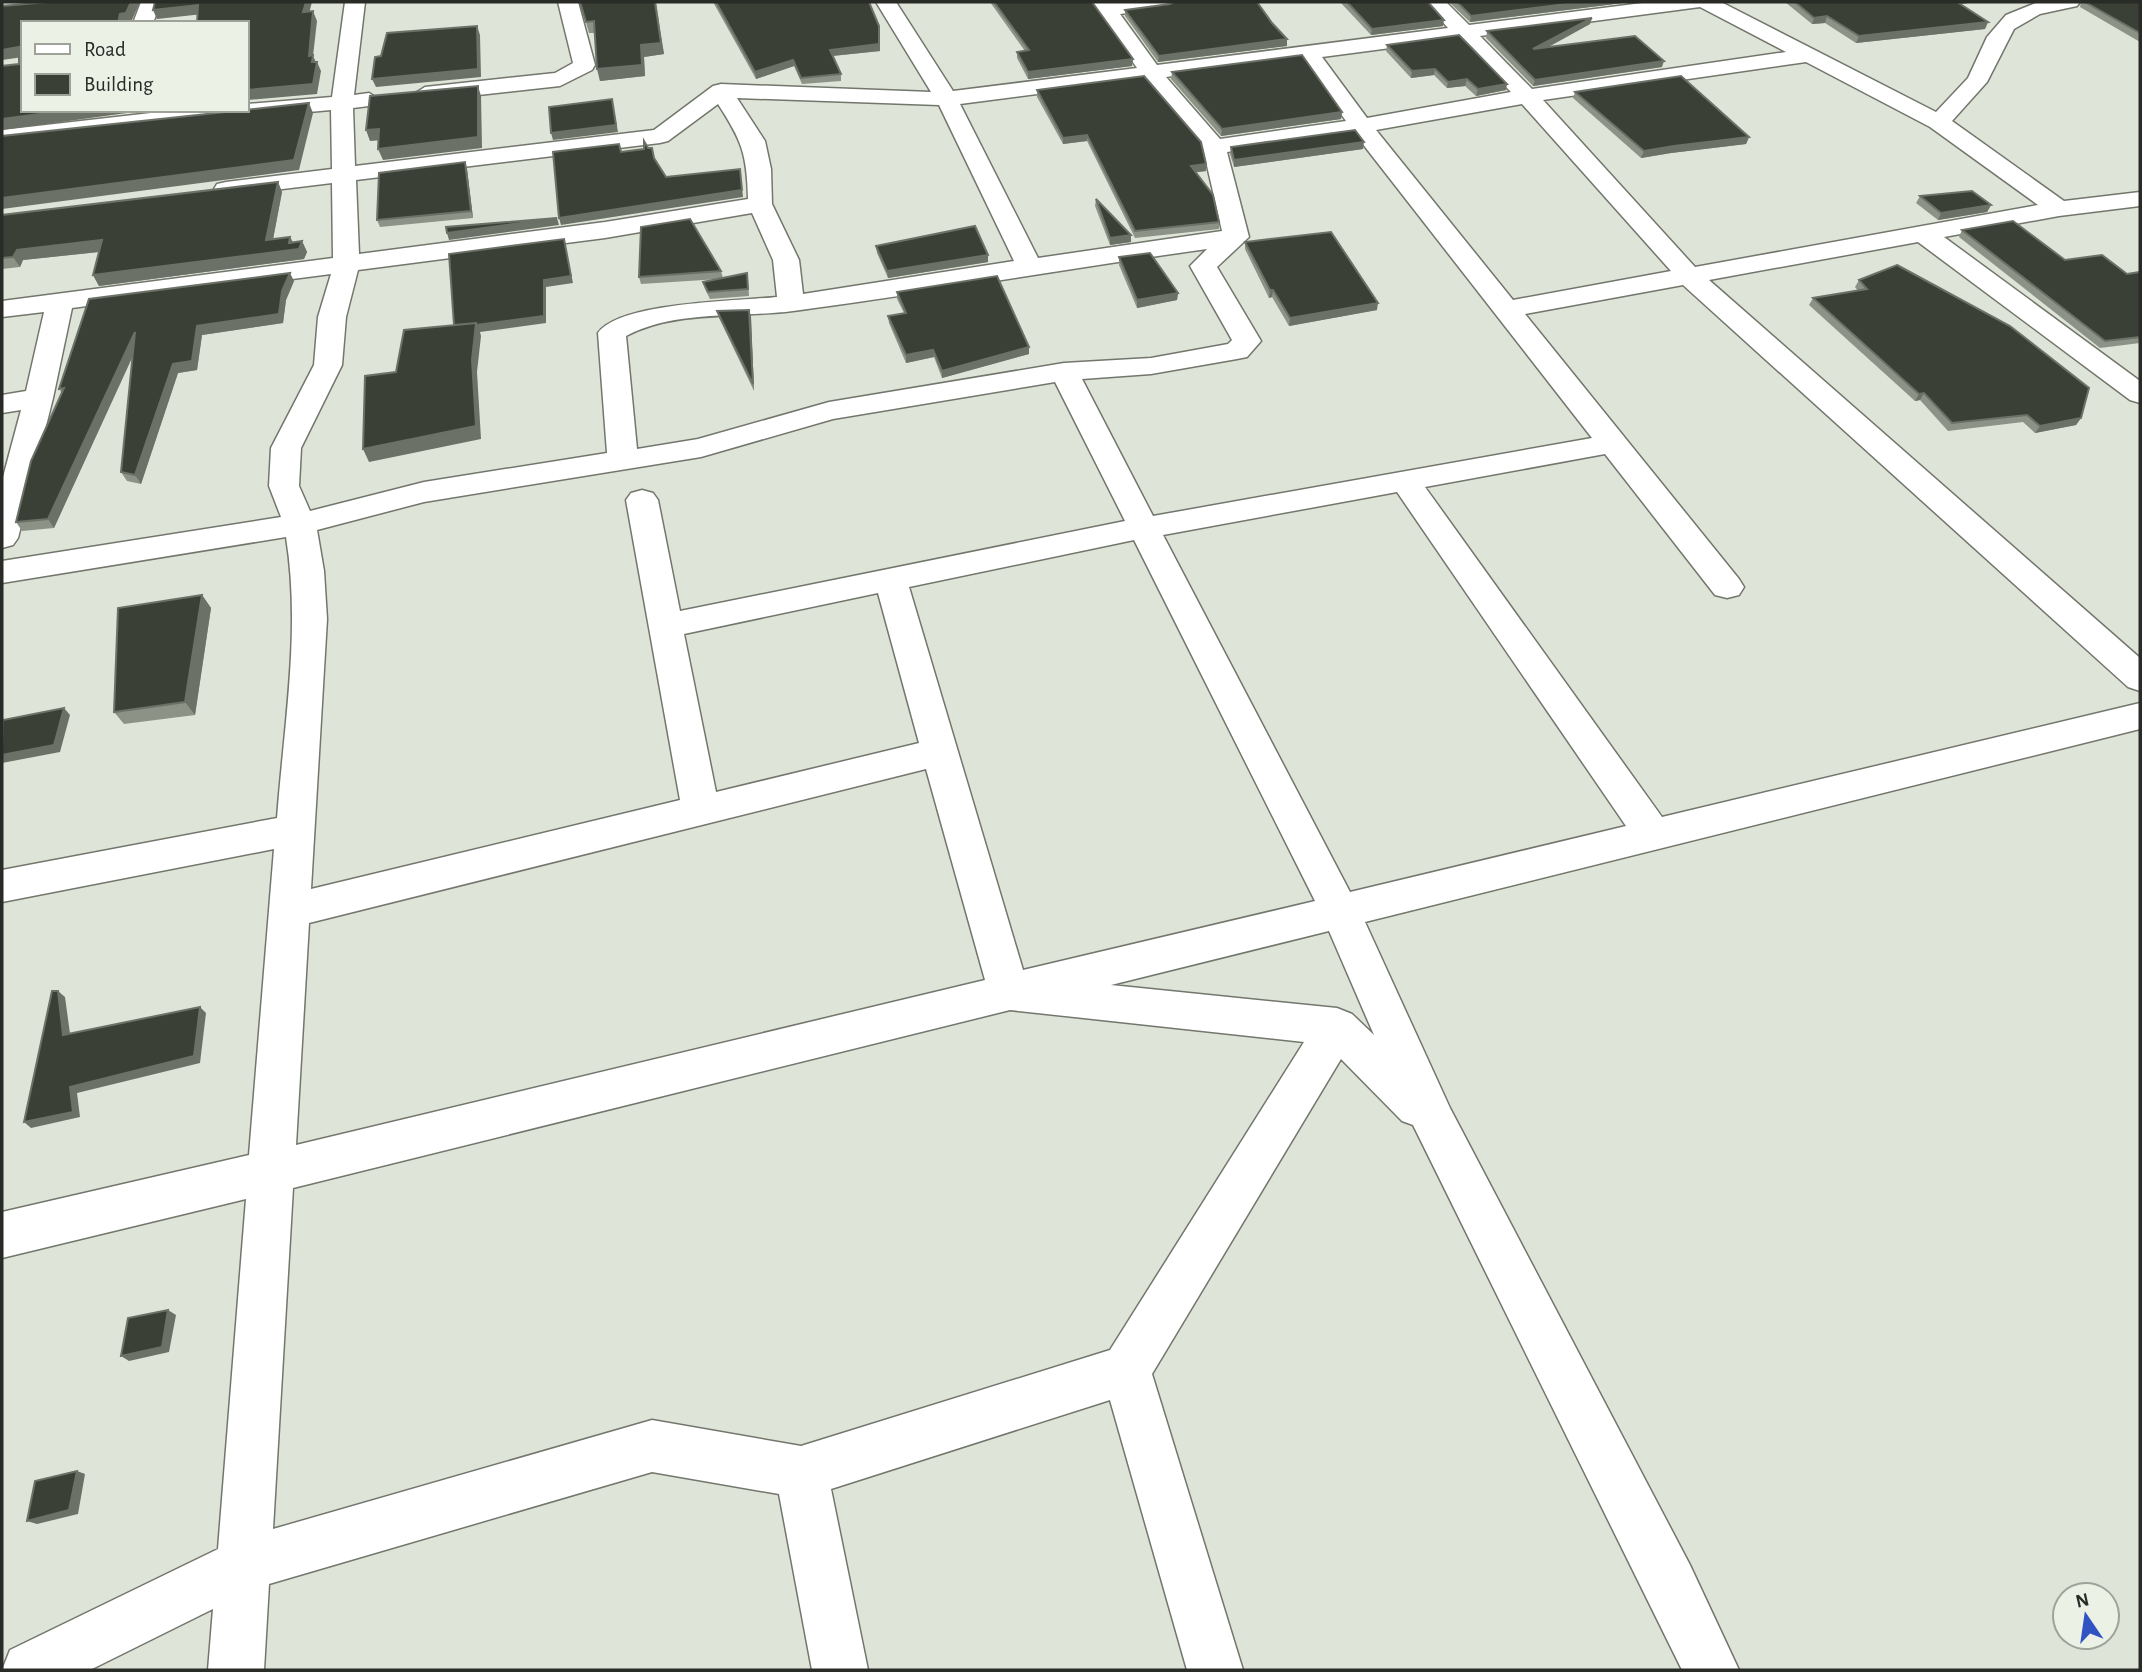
<svg xmlns="http://www.w3.org/2000/svg" width="2142" height="1672" font-family="'Alegreya Sans',sans-serif">
	<style>
		.lines { fill: none; stroke-linecap: round; stroke-linejoin: round }
		.street-casing { stroke: #72766c; stroke-width: 3 }
		.street { fill: #fff; fill-rule: evenodd }
		.wall { fill: #8d9287 }
		.shaded-wall { fill: #6c7167 }
		.building { fill: #3b4036; stroke: #6c7167; stroke-width: 2 }
	</style>
	<rect width="100%" height="100%" fill="#dfe4d8"/>
	<g class="lines">
		<defs>
			<path id="street" d="M 141,2 L 161,2 L 153,23 L 133,23 Z
				M 345,2 L 365,2 L 354,95 L 369,93 L 380,100 L 377,105 L 353,108 L 355,166 L 654,130 L 713,86 L 721,84 L 931,92 L 876,2 L 896,2 L 953,91 L 1137,68 L 1091,2 L 1179,2 L 1169,8 L 1120,14 L 1157,65 L 1448,28 L 1425,2 L 1446,2 L 1469,25 L 1650,2 L 1721,2 L 1936,112 L 1968,78 L 1987,37 L 2006,15 L 2038,2 L 2080,2 L 2077,6 L 2040,14 L 2014,29 L 1987,82 L 1952,121 L 2064,201 L 2140,192 L 2140,206 L 2059,216 L 1944,237 L 2140,381 L 2140,403 L 2130,400 L 1918,242 L 1709,280 L 2140,658 L 2140,691 L 2128,687 L 1683,285 L 1525,314 L 1739,579 L 1744,587 L 1739,595 L 1727,598 L 1715,595 L 1605,454 L 1425,487 L 1662,817 L 2140,703 L 2140,729 L 1365,922 L 1450,1108 L 1690,1565 L 1739,1670 L 1682,1670 L 1413,1125 L 1402,1121 L 1341,1059 L 1152,1374 L 1243,1670 L 1187,1670 L 1110,1400 L 831,1489 L 868,1670 L 812,1670 L 779,1494 L 652,1472 L 269,1584 L 264,1670 L 208,1670 L 213,1609 L 90,1670 L 2,1670 L 10,1650 L 218,1549 L 246,1199 L 2,1258 L 2,1212 L 249,1155 L 274,849 L 2,902 L 2,870 L 277,818 C 284,725 301,629 286,537 L 2,583 L 2,561 L 281,517 L 269,486 L 271,448 L 314,365 L 318,317 L 331,274 L 72,308 L 53,398 L 18,538 L 13,545 L 2,548 L 2,481 L 21,410 L 2,413 L 2,395 L 26,391 L 44,312 L 2,317 L 2,301 L 333,258 L 332,183 L 226,196 L 217,194 L 214,189 L 217,184 L 226,182 L 332,169 L 331,110 L 111,130 L 2,144 L 2,130 L 177,110 L 247,110 L 247,104 L 332,97 ZM 1700,7 L 1786,52 L 1532,89 L 1480,36 ZM 1459,39 L 1511,92 L 1367,118 L 1322,57 ZM 1302,59 L 1346,121 L 1220,139 L 1166,77 ZM 1806,62 L 1930,127 L 2038,205 L 1695,267 L 1543,100 ZM 1145,80 L 1203,148 L 1222,231 L 1038,258 L 960,104 ZM 737,98 L 939,105 L 1014,261 L 803,294 L 799,260 L 772,204 L 771,169 L 765,141 ZM 718,104 C 742,141 747,154 748,199 L 605,222 L 359,254 L 356,180 L 660,143 L 668,141 ZM 1522,104 L 1671,271 L 1513,300 L 1376,130 ZM 1355,134 L 1592,438 L 1153,516 L 1082,379 L 1151,374 L 1237,359 L 1247,357 L 1261,341 L 1217,267 L 1249,237 L 1227,152 ZM 752,213 L 773,260 L 777,297 C 739,301 620,302 598,333 L 607,453 L 424,482 L 310,511 L 299,486 L 301,448 L 342,365 L 346,317 L 358,270 L 605,238 ZM 1207,249 L 1190,266 L 1232,340 L 1228,344 L 1151,358 L 1064,363 L 829,402 L 698,439 L 637,449 L 626,336 C 674,310 740,318 793,311 C 931,293 1069,268 1207,249 ZM 1055,382 L 1125,521 L 680,611 L 658,500 L 653,493 L 642,490 L 631,493 L 626,500 L 680,800 L 311,889 L 327,619 L 324,571 L 317,530 L 424,502 L 701,457 L 833,419 ZM 1397,492 L 1626,826 L 1350,892 L 1163,535 ZM 1134,540 L 1315,901 L 1023,970 L 909,587 ZM 878,593 L 919,743 L 716,792 L 684,634 ZM 926,769 L 985,980 L 296,1145 L 309,923 ZM 1329,931 L 1374,1035 L 1352,1014 L 1337,1008 L 1111,985 ZM 1010,1010 L 1304,1042 L 1110,1350 L 801,1446 L 652,1420 L 273,1529 L 293,1188 Z
				M 558,2 L 578,2 L 595,65 L 592,70 L 560,86 L 425,101 L 414,94 L 425,87 L 555,73 L 573,63 Z"/>
		</defs>
		<use href="#street" class="street-casing"/>
		<use href="#street" class="street"/>
	</g>
	<path class="wall" d="M 580,2 L 656,2 L 664,54 L 644,57 L 645,76 L 600,81 L 594,33 L 589,33 Z
		M 713,2 L 869,2 L 880,33 L 880,51 L 833,56 L 841,74 L 841,81 L 802,84 L 794,66 L 756,79 Z
		M 990,2 L 1092,2 L 1133,59 L 1132,66 L 1028,79 L 1017,58 L 1017,52 L 1025,51 Z
		M 1340,2 L 1428,2 L 1443,26 L 1371,35 Z
		M 1449,2 L 1631,2 L 1470,22 Z
		M 1785,2 L 1977,2 L 1960,4 L 1988,22 L 1985,29 L 1856,43 L 1825,23 L 1812,24 Z
		M 2081,2 L 2140,2 L 2140,42 L 2080,7 Z
		M 1125,10 L 1272,23 L 1287,39 L 1287,46 L 1158,62 L 1125,16 Z
		M 1592,18 L 1590,24 L 1547,48 L 1662,67 L 1533,86 L 1486,38 L 1487,31 Z
		M 1387,45 L 1506,90 L 1476,96 L 1465,86 L 1447,88 L 1434,75 L 1411,78 L 1386,51 Z
		M 1172,72 L 1342,112 L 1341,119 L 1221,136 L 1171,79 Z
		M 1037,90 L 1206,164 L 1206,171 L 1196,172 L 1219,222 L 1219,229 L 1135,238 L 1087,141 L 1063,144 L 1037,97 Z
		M 1575,92 L 1749,137 L 1746,144 L 1671,153 L 1641,158 L 1573,98 Z
		M 1231,147 L 1363,149 L 1234,167 L 1230,154 Z
		M 465,162 L 467,169 L 473,218 L 380,227 L 377,220 Z
		M 278,182 L 282,192 L 273,239 L 290,237 L 293,242 L 302,241 L 307,252 L 304,259 L 99,286 L 93,275 L 99,252 L 23,260 L 20,267 L 2,269 L 2,215 Z
		M 1920,196 L 1991,205 L 1987,212 L 1938,220 L 1916,203 Z
		M 1096,199 L 1131,235 L 1131,242 L 1110,245 L 1095,206 Z
		M 1962,230 L 2065,260 L 2127,274 L 2140,272 L 2140,343 L 2100,348 L 1959,237 Z
		M 1245,242 L 1377,310 L 1289,326 L 1272,297 L 1269,298 L 1245,249 Z
		M 876,246 L 988,255 L 988,262 L 888,278 L 877,253 Z
		M 1119,257 L 1178,293 L 1177,300 L 1137,308 L 1119,265 Z
		M 721,271 L 723,278 L 748,280 L 749,296 L 710,299 L 705,289 L 703,282 L 719,279 L 641,284 L 639,277 Z
		M 1859,280 L 2081,418 L 2076,425 L 2035,433 L 2023,422 L 1948,431 L 1920,400 L 1915,401 L 1809,305 L 1813,298 L 1858,291 L 1855,287 Z
		M 294,281 L 286,300 L 283,323 L 202,335 L 197,370 L 178,373 L 141,484 L 127,481 L 121,472 L 132,358 L 54,528 L 22,531 L 16,522 L 62,393 L 59,389 Z
		M 897,292 L 1029,347 L 1029,354 L 942,378 L 934,357 L 906,363 L 889,323 L 888,316 L 904,313 L 897,299 Z
		M 749,310 L 751,317 L 754,391 L 719,318 L 717,311 Z
		M 202,595 L 211,608 L 195,715 L 124,724 L 114,712 Z"/>
	<path class="shaded-wall" d="M 131,2 L 140,2 L 131,22 L 118,23 L 120,14 Z
		M 306,2 L 312,2 L 307,21 L 303,12 Z
		M 655,2 L 664,54 L 644,57 L 645,76 L 600,81 L 597,69 L 641,45 Z
		M 1583,2 L 1631,2 L 1470,22 L 1471,16 Z
		M 1951,2 L 1977,2 L 1949,5 Z
		M 198,5 L 203,14 L 157,19 L 153,10 Z
		M 313,11 L 317,21 L 313,56 L 317,64 L 317,62 L 321,71 L 317,94 L 247,100 L 247,90 L 309,56 Z
		M 1827,16 L 1825,23 L 1812,24 L 1814,18 Z
		M 1592,18 L 1590,24 L 1531,56 L 1533,49 Z
		M 1444,20 L 1443,26 L 1371,35 L 1372,29 Z
		M 1988,22 L 1985,29 L 1856,43 L 1859,36 Z
		M 477,26 L 480,35 L 481,77 L 376,87 L 372,79 Z
		M 879,26 L 880,51 L 831,56 L 830,50 Z
		M 1287,39 L 1287,46 L 1158,62 L 1159,56 Z
		M 19,47 L 23,57 L 2,60 L 2,50 Z
		M 1133,59 L 1132,66 L 1028,79 L 1028,72 Z
		M 793,60 L 794,66 L 756,79 L 755,72 Z
		M 1664,61 L 1662,67 L 1533,86 L 1535,80 Z
		M 1435,69 L 1434,75 L 1411,78 L 1412,71 Z
		M 1467,79 L 1465,86 L 1447,88 L 1448,82 Z
		M 1507,84 L 1506,90 L 1476,96 L 1478,89 Z
		M 478,86 L 481,96 L 482,148 L 383,160 L 378,149 Z
		M 612,99 L 618,132 L 553,140 L 551,133 Z
		M 309,103 L 313,113 L 299,170 L 2,209 L 2,198 Z
		M 69,110 L 149,110 L 2,130 L 2,119 Z
		M 1342,112 L 1341,119 L 1221,136 L 1222,129 Z
		M 379,129 L 383,140 L 370,141 L 366,130 Z
		M 1087,135 L 1087,141 L 1063,144 L 1063,138 Z
		M 1749,137 L 1746,144 L 1671,153 L 1641,158 L 1644,151 L 1674,146 Z
		M 1364,142 L 1363,149 L 1234,167 L 1234,160 Z
		M 465,162 L 467,169 L 473,218 L 471,211 Z
		M 1206,164 L 1206,171 L 1191,173 L 1191,166 Z
		M 740,169 L 743,197 L 561,225 L 559,218 Z
		M 278,182 L 282,192 L 271,250 L 266,240 Z
		M 1991,205 L 1987,212 L 1938,220 L 1941,213 Z
		M 557,218 L 559,225 L 449,240 L 447,233 Z
		M 1131,235 L 1131,242 L 1110,245 L 1110,238 Z
		M 290,237 L 295,247 L 302,241 L 307,252 L 304,259 L 99,286 L 93,275 L 289,243 Z
		M 564,239 L 573,283 L 546,287 L 546,323 L 480,332 L 481,336 L 477,372 L 481,439 L 369,462 L 363,449 L 457,335 L 544,280 Z
		M 102,240 L 108,251 L 23,260 L 20,267 L 13,257 L 17,250 Z
		M 988,255 L 988,262 L 888,278 L 887,271 Z
		M 290,273 L 294,281 L 286,300 L 283,323 L 202,335 L 197,370 L 178,373 L 141,484 L 135,475 L 173,364 L 197,326 Z
		M 1270,290 L 1273,290 L 1272,297 L 1269,298 Z
		M 1178,293 L 1177,300 L 1137,308 L 1137,300 Z
		M 1378,303 L 1377,310 L 1289,326 L 1290,318 Z
		M 749,310 L 751,317 L 754,391 L 753,384 Z
		M 135,332 L 140,340 L 54,528 L 48,519 Z
		M 1029,347 L 1029,354 L 942,378 L 942,371 Z
		M 933,350 L 934,357 L 906,363 L 906,355 Z
		M 1924,393 L 1920,400 L 1915,401 L 1919,394 Z
		M 2081,418 L 2076,425 L 2035,433 L 2040,426 Z
		M 202,595 L 211,608 L 195,715 L 185,702 Z
		M 64,708 L 70,715 L 60,752 L 2,763 L 2,755 Z
		M 58,991 L 65,997 L 71,1041 L 63,1035 Z
		M 200,1007 L 206,1013 L 200,1063 L 77,1093 L 80,1117 L 31,1128 L 24,1122 L 70,1087 Z
		M 168,1310 L 176,1315 L 169,1352 L 129,1361 L 121,1356 Z
		M 77,1471 L 85,1474 L 78,1514 L 37,1524 L 27,1521 Z"/>
	<path class="building" d="M 48,2 L 131,2 L 126,13 L 120,14 L 118,23 L 23,23 L 23,110 L 69,110 L 2,119 L 2,66 L 19,64 L 19,47 L 2,50 L 2,6 Z
		M 155,2 L 306,2 L 303,12 L 313,11 L 309,56 L 313,55 L 312,62 L 317,62 L 313,84 L 247,90 L 247,23 L 197,23 L 198,5 L 153,10 Z
		M 580,2 L 655,2 L 661,43 L 641,45 L 642,65 L 597,69 L 594,21 L 586,22 Z
		M 716,2 L 869,2 L 879,26 L 879,44 L 830,50 L 841,74 L 801,78 L 793,60 L 755,72 Z
		M 994,2 L 1092,2 L 1133,59 L 1028,72 L 1017,52 L 1029,50 Z
		M 1174,2 L 1257,2 L 1272,23 L 1287,39 L 1159,56 L 1125,10 L 1170,4 Z
		M 1347,2 L 1428,2 L 1444,20 L 1372,29 Z
		M 1457,2 L 1583,2 L 1471,16 Z
		M 1795,2 L 1957,2 L 1988,22 L 1859,36 L 1827,16 L 1814,18 Z
		M 2085,2 L 2140,2 L 2140,33 Z
		M 1592,18 L 1533,49 L 1635,36 L 1664,61 L 1535,80 L 1487,31 Z
		M 477,26 L 478,69 L 372,79 L 375,57 L 381,56 L 387,33 Z
		M 1459,35 L 1507,84 L 1478,89 L 1467,79 L 1448,82 L 1435,69 L 1412,71 L 1387,45 Z
		M 1302,55 L 1342,112 L 1222,129 L 1172,72 Z
		M 1144,76 L 1201,142 L 1206,164 L 1191,166 L 1213,195 L 1219,222 L 1135,231 L 1087,135 L 1063,138 L 1037,90 Z
		M 1681,76 L 1749,137 L 1674,146 L 1644,151 L 1575,92 Z
		M 478,86 L 478,137 L 378,149 L 379,129 L 366,130 L 370,96 Z
		M 612,99 L 616,125 L 551,133 L 549,107 Z
		M 309,103 L 294,160 L 2,198 L 2,136 Z
		M 1355,130 L 1364,142 L 1234,160 L 1231,147 Z
		M 644,141 L 648,148 L 652,148 L 654,158 L 666,177 L 740,169 L 742,190 L 559,218 L 553,152 L 619,144 L 621,152 L 644,149 Z
		M 465,162 L 471,211 L 377,220 L 379,173 Z
		M 278,182 L 266,240 L 290,237 L 289,243 L 302,241 L 299,249 L 93,275 L 102,240 L 17,250 L 13,257 L 2,258 L 2,215 Z
		M 1972,191 L 1991,205 L 1941,213 L 1920,196 Z
		M 1096,199 L 1131,235 L 1110,238 Z
		M 557,218 L 447,233 L 446,227 Z
		M 690,219 L 721,271 L 639,277 L 641,227 Z
		M 2013,221 L 2065,260 L 2102,255 L 2127,274 L 2140,272 L 2140,337 L 2105,341 L 1962,230 Z
		M 975,226 L 988,255 L 887,271 L 876,246 Z
		M 1331,232 L 1378,303 L 1290,318 L 1273,290 L 1270,290 L 1245,242 Z
		M 564,239 L 571,276 L 544,280 L 544,316 L 476,325 L 476,323 L 454,325 L 449,254 Z
		M 1150,253 L 1178,293 L 1137,300 L 1119,257 Z
		M 1897,265 L 2010,326 L 2089,388 L 2081,418 L 2040,426 L 2027,415 L 1952,423 L 1924,393 L 1919,394 L 1813,298 L 1867,289 L 1859,280 Z
		M 290,273 L 282,291 L 279,314 L 197,326 L 192,361 L 173,364 L 135,475 L 121,472 L 135,332 L 48,519 L 16,522 L 31,461 L 64,388 L 59,389 L 89,299 Z
		M 747,273 L 748,289 L 708,292 L 703,282 Z
		M 997,276 L 1029,347 L 942,371 L 933,350 L 906,355 L 888,316 L 906,313 L 897,292 Z
		M 749,310 L 753,384 L 717,311 Z
		M 476,323 L 472,360 L 476,426 L 363,449 L 365,376 L 396,372 L 404,330 Z
		M 202,595 L 185,702 L 114,712 L 118,608 Z
		M 64,708 L 54,745 L 2,755 L 3,720 Z
		M 52,991 L 58,991 L 63,1035 L 200,1007 L 194,1056 L 70,1087 L 73,1112 L 24,1122 Z
		M 168,1310 L 162,1347 L 121,1356 L 128,1318 Z
		M 77,1471 L 69,1510 L 27,1521 L 35,1481 Z"/>
	<rect width="2142" height="1672" fill="none" stroke="#292b27" stroke-width="7"/>
	<rect x="21" y="21" width="228" height="91" fill="#ecf1e5" stroke="#9ea299" stroke-width="2"/>
	<rect x="35" y="44" width="35" height="10" fill="#ffffff" stroke="#9ea299" stroke-width="2"/>
	<text x="84" y="56" font-size="21" fill="#292b27">Road</text>
	<rect x="35" y="74" width="35" height="21" fill="#3b4036" stroke="#9ea299" stroke-width="2"/>
	<text x="84" y="91" font-size="21" fill="#292b27">Building</text>
	<g transform="translate(2086 1616) rotate(347)"><circle r="33" fill="#ecf1e5" stroke="#9ea299" stroke-width="2"/>
	<path d="M0-5L12 26L0 18L-12 26Z" fill="#3052c3"/>
	<text y="-10" font-size="19" font-weight="bold" text-anchor="middle" fill="#292b27">N</text>
	</g>
</svg>
